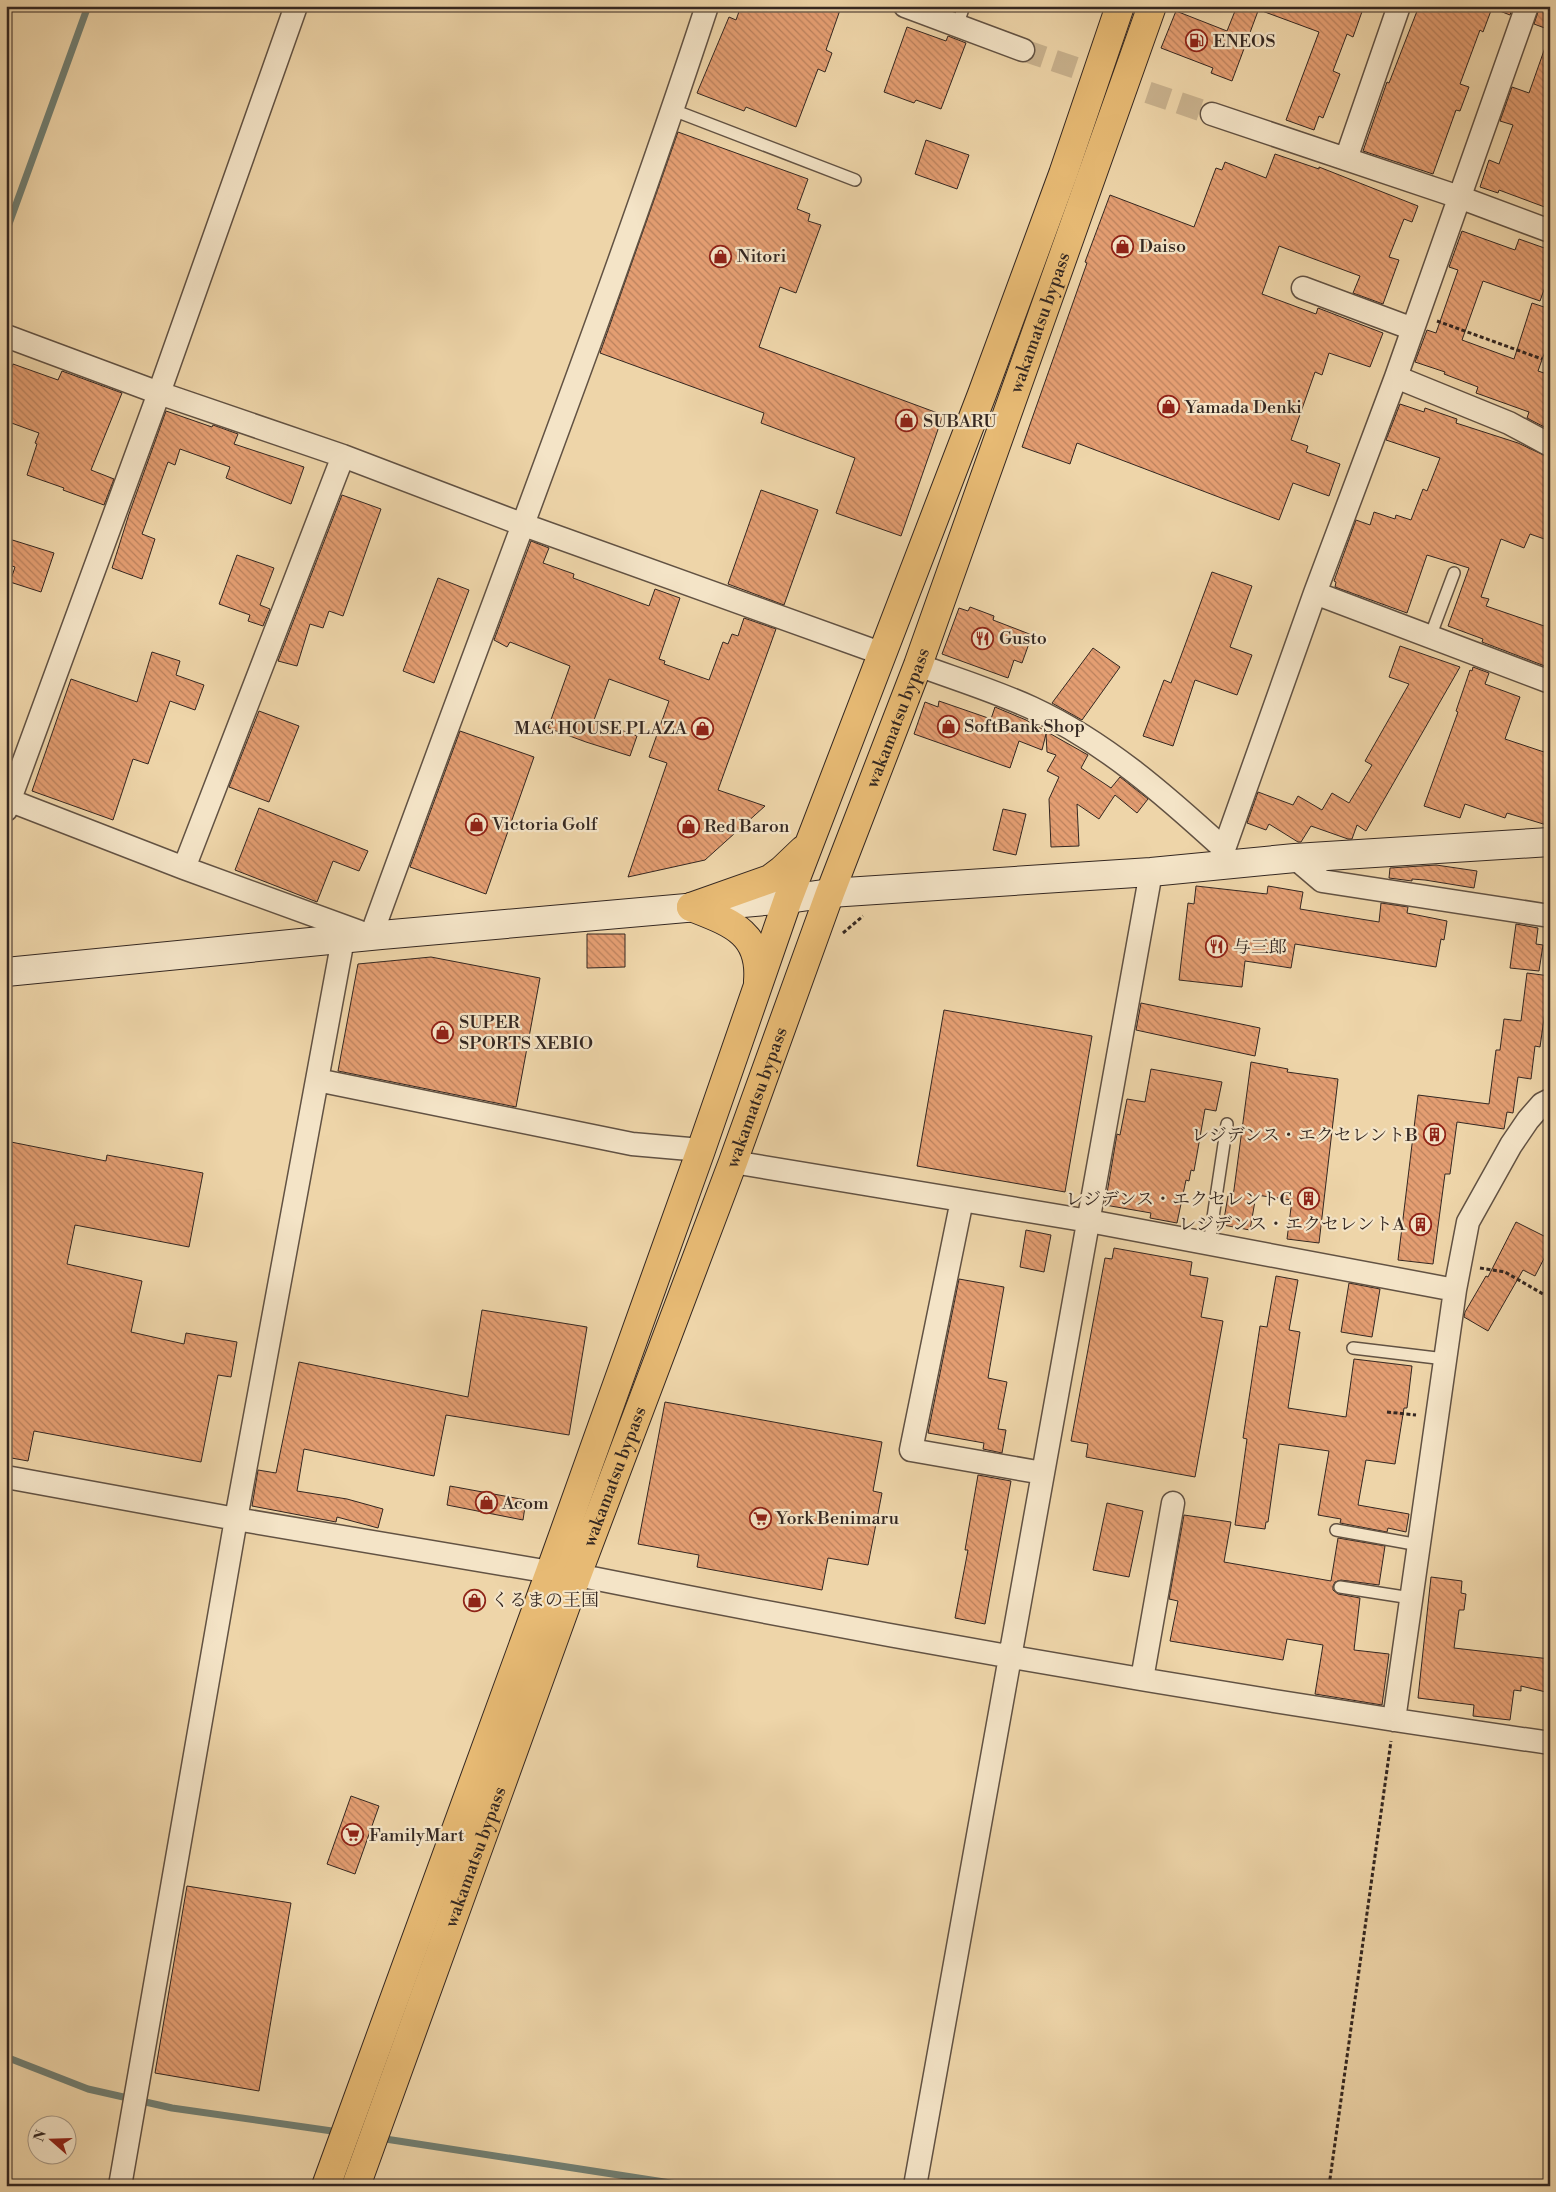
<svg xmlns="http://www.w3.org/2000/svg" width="1556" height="2192" font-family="'Libre Bodoni','Noto Serif JP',serif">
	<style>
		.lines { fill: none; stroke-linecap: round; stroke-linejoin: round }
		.stream { stroke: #717f73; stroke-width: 7 }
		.building { fill: url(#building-back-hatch); stroke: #342721 }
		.street-tunnel { stroke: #c9b28e; stroke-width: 22; stroke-dasharray: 22 11; stroke-linecap: butt }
		.lane-casing { stroke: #625243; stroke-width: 14 }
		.street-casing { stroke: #625243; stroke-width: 25 }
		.secondary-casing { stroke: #342721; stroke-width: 30 }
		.highway-casing { stroke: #342721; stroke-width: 30 }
		.path { stroke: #342721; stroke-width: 3; stroke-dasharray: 4 2.5; stroke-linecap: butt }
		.lane { stroke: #f4e4c7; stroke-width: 11 }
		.street { stroke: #f4e4c7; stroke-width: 22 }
		.secondary { stroke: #f4e4c7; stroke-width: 28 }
		.highway { stroke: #e7ba74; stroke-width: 28 }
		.labels { text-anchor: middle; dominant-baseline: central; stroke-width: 4.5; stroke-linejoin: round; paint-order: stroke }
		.poi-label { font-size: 18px; fill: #342721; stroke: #f4e4c7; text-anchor: start }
		.street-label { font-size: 18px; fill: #342721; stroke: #f4e4c7 }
	</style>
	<defs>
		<pattern id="building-back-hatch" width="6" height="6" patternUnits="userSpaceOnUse" patternTransform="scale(1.25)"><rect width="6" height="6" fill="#e49e72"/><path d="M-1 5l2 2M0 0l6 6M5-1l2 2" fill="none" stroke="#ba815d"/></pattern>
	</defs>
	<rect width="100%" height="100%" fill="#eed5a9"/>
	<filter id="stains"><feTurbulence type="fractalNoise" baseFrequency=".004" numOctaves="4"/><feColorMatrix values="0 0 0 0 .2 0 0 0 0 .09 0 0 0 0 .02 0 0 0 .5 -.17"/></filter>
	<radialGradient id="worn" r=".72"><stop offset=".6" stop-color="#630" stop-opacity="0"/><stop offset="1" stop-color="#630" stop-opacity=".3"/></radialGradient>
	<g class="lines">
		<path class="stream" d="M 6,232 L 88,6
			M 6,2057 L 88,2089 L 172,2108 L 339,2132
			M 379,2138 L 690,2186"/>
	</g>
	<path class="building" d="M 741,6 L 830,6 L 840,10 L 826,50 L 832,53 L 825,72 L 818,69 L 796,127 L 746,107 L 744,111 L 697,93 L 729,17 L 736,20 Z
		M 1237,6 L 1246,6 L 1258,11 L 1232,81 L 1211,73 L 1213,68 L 1161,48 L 1176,11 L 1227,31 Z
		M 1255,6 L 1364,6 L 1353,37 L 1347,34 L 1333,71 L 1340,74 L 1323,118 L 1319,116 L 1314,130 L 1286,120 L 1319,32 L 1254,8 Z
		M 1419,6 L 1513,6 L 1510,15 L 1492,8 L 1483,32 L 1480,30 L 1460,84 L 1469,87 L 1460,111 L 1456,110 L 1433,174 L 1363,151 L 1387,82 L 1389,83 Z
		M 1540,6 L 1550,6 L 1550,30 L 1534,24 Z
		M 907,27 L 946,41 L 948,36 L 966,43 L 941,109 L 916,100 L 914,103 L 884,92 Z
		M 1547,42 L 1550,42 L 1550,209 L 1499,190 L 1498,193 L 1480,187 L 1489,160 L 1499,164 L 1513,125 L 1500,121 L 1512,87 L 1529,93 Z
		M 678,132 L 808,179 L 797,209 L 810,214 L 808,221 L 821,225 L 796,293 L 780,287 L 759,347 L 943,415 L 901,536 L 836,513 L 855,458 L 761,423 L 764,413 L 600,353 Z
		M 926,140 L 969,155 L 957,189 L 915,174 Z
		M 1275,154 L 1319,169 L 1319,167 L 1418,206 L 1412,222 L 1404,219 L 1389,257 L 1399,260 L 1383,304 L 1353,293 L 1360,276 L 1279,246 L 1262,294 L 1316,314 L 1318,308 L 1383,333 L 1370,367 L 1329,353 L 1322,375 L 1315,372 L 1291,440 L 1308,446 L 1306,452 L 1340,464 L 1329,496 L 1293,483 L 1279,520 L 1077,443 L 1070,464 L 1022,447 L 1087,263 L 1085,262 L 1110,195 L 1194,227 L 1216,168 L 1222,170 L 1225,162 L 1266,178 Z
		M 1462,231 L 1515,250 L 1519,239 L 1550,250 L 1550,273 L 1540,301 L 1483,281 L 1462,340 L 1514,359 L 1532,303 L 1550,309 L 1550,337 L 1538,371 L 1550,375 L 1550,430 L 1527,418 L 1529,412 L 1476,393 L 1478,387 L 1444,374 L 1445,372 L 1415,362 L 1427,330 L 1436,333 L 1458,270 L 1449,267 Z
		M 13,364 L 58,380 L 62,371 L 122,393 L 91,470 L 114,479 L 104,505 L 63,490 L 64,488 L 27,475 L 37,444 L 35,443 L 39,433 L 6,421 L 6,383 Z
		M 1400,404 L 1424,412 L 1425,408 L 1457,419 L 1456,423 L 1518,443 L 1550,458 L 1550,541 L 1530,534 L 1524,548 L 1501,539 L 1481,597 L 1489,599 L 1486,606 L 1550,628 L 1550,668 L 1482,642 L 1483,639 L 1448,626 L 1469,568 L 1427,555 L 1407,613 L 1335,587 L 1336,582 L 1334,581 L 1356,520 L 1370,525 L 1374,512 L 1395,519 L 1396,515 L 1411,520 L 1423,489 L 1427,491 L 1440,458 L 1386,440 Z
		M 166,411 L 212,427 L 213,425 L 238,434 L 234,444 L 304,467 L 291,504 L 226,478 L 230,467 L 180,449 L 175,465 L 168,462 L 142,534 L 155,539 L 142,579 L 112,568 L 129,514 Z
		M 761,490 L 818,510 L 784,605 L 728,584 Z
		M 342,495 L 381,509 L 343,616 L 329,611 L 323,628 L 310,624 L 297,666 L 278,661 Z
		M 6,538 L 54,553 L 41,592 L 10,582 L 15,567 L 6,564 Z
		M 531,541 L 549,548 L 543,563 L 574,574 L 573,578 L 649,606 L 655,589 L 680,598 L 659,659 L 665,661 L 664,664 L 709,680 L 723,642 L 728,644 L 732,634 L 738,636 L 744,618 L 776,629 L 718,790 L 765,806 L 705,860 L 628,877 L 667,763 L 649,757 L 669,701 L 609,679 L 594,720 L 637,736 L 630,756 L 586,742 L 548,728 L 570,666 L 510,642 L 507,647 L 494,640 Z
		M 237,555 L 274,568 L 260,605 L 270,609 L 263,626 L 248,621 L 250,615 L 219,604 Z
		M 1212,572 L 1252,586 L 1230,647 L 1252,655 L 1237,695 L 1195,680 L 1173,746 L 1143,736 L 1164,680 L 1171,683 Z
		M 438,578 L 469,590 L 434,683 L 403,671 Z
		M 970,607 L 994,616 L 993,620 L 1032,635 L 1022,663 L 1014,660 L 1008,678 L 942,654 L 959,608 L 968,611 Z
		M 1400,646 L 1460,667 L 1366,831 L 1357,825 L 1352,839 L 1348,839 L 1311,826 L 1301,842 L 1298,842 L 1269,824 L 1266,830 L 1247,823 L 1258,792 L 1293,805 L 1298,796 L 1322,810 L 1332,793 L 1349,803 L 1372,765 L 1365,761 L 1409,684 L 1389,677 Z
		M 1093,648 L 1120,667 L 1082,720 L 1052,703 Z
		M 152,652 L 180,661 L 176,675 L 204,685 L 195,710 L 170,701 L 148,764 L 133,759 L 113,820 L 32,791 L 71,679 L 137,702 Z
		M 1473,667 L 1489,673 L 1485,684 L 1520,697 L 1505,739 L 1550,754 L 1550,826 L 1507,813 L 1505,818 L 1465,804 L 1460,818 L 1424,806 L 1458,712 L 1456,711 L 1470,670 L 1472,671 Z
		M 939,701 L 991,719 L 995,707 L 1026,720 L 1088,755 L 1081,768 L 1111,788 L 1120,777 L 1148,799 L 1137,813 L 1115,795 L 1099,819 L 1077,804 L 1079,846 L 1051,847 L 1049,799 L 1059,777 L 1047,771 L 1056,755 L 1047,752 L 1046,734 L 1042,750 L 1019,741 L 1010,768 L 914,734 L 925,702 L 938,707 Z
		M 259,711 L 299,726 L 269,802 L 229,787 Z
		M 460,731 L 534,757 L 486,894 L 410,867 Z
		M 259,808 L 368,851 L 359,871 L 333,861 L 317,902 L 235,870 Z
		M 1003,809 L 1026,814 L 1016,855 L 993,850 Z
		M 1436,865 L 1477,871 L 1474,888 L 1425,880 L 1412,879 L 1412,881 L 1389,878 L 1390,868 Z
		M 1196,886 L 1267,894 L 1268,886 L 1303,892 L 1300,909 L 1379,922 L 1381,903 L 1408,907 L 1407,913 L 1447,921 L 1444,940 L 1441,939 L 1436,967 L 1295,944 L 1291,968 L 1245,961 L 1242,987 L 1179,980 L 1188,903 L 1194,904 Z
		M 1516,924 L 1538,928 L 1536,944 L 1543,945 L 1539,971 L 1510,968 Z
		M 587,934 L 625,934 L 625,967 L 587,968 Z
		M 431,957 L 540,978 L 516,1107 L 338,1071 L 358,964 Z
		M 1527,973 L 1550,976 L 1540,1047 L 1535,1046 L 1531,1079 L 1518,1077 L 1513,1113 L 1507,1112 L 1504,1129 L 1457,1122 L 1450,1174 L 1445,1174 L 1433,1264 L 1398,1260 L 1418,1095 L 1489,1104 L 1496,1050 L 1500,1050 L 1504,1019 L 1521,1021 Z
		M 1141,1003 L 1260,1028 L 1255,1056 L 1136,1030 Z
		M 944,1010 L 1092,1036 L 1065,1192 L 917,1166 Z
		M 1251,1062 L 1288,1069 L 1287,1072 L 1338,1079 L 1319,1243 L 1287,1239 L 1292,1200 L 1256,1195 L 1250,1230 L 1223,1225 L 1228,1196 L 1233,1197 Z
		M 1151,1069 L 1222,1082 L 1216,1111 L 1205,1109 L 1194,1171 L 1191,1170 L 1189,1181 L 1186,1180 L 1177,1223 L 1150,1218 L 1151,1213 L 1105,1205 L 1117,1134 L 1120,1135 L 1127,1099 L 1145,1102 Z
		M 6,1141 L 106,1161 L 107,1155 L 203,1173 L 189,1247 L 75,1225 L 67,1264 L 142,1281 L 131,1332 L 184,1344 L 186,1333 L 237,1342 L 231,1377 L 218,1375 L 201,1462 L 34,1431 L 28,1461 L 6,1457 Z
		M 1516,1222 L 1550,1239 L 1550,1247 L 1535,1276 L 1523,1270 L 1488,1331 L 1464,1317 L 1465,1312 L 1486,1276 L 1488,1277 Z
		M 1026,1230 L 1051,1235 L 1044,1272 L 1020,1267 Z
		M 1114,1248 L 1192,1262 L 1190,1275 L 1208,1278 L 1201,1317 L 1223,1321 L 1195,1477 L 1086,1457 L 1088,1444 L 1071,1441 L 1105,1258 L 1112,1259 Z
		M 1276,1276 L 1298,1280 L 1289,1330 L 1300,1332 L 1288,1408 L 1346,1417 L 1354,1359 L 1412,1366 L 1407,1408 L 1404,1408 L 1395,1464 L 1366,1460 L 1358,1505 L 1409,1514 L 1406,1532 L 1388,1528 L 1387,1532 L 1340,1523 L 1341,1519 L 1318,1515 L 1329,1451 L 1279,1444 L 1268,1522 L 1266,1522 L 1265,1529 L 1235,1525 L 1247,1439 L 1243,1438 L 1260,1326 L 1267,1327 Z
		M 959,1279 L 1004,1287 L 988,1378 L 1007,1382 L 998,1429 L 1006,1430 L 1002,1453 L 983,1449 L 984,1443 L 928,1433 Z
		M 1349,1283 L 1380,1289 L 1372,1337 L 1341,1332 Z
		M 482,1310 L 587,1327 L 569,1435 L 446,1415 L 434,1476 L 304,1449 L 297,1491 L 347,1499 L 383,1509 L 378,1528 L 337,1517 L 336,1522 L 252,1506 L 258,1470 L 276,1473 L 299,1362 L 468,1397 Z
		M 665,1402 L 882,1442 L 873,1491 L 882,1493 L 868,1565 L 828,1558 L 822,1590 L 697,1567 L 699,1555 L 638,1544 Z
		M 978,1475 L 1011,1481 L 985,1624 L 955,1618 L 968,1550 L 965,1550 Z
		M 450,1486 L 526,1500 L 523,1520 L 447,1505 Z
		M 1107,1503 L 1143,1511 L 1129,1577 L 1093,1570 Z
		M 1184,1515 L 1231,1522 L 1224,1562 L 1331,1581 L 1338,1538 L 1385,1546 L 1379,1585 L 1341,1580 L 1335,1582 L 1333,1586 L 1333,1590 L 1338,1594 L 1360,1598 L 1354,1650 L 1389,1654 L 1382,1705 L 1315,1694 L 1323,1645 L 1287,1639 L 1283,1660 L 1170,1641 L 1178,1601 L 1169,1599 Z
		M 1431,1577 L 1462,1581 L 1461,1593 L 1466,1594 L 1464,1610 L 1459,1610 L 1454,1648 L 1550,1659 L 1550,1693 L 1521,1686 L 1521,1691 L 1514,1690 L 1510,1720 L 1473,1716 L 1474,1705 L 1418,1698 Z
		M 351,1796 L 379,1806 L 355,1874 L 327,1864 Z
		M 187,1886 L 291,1903 L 259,2091 L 155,2073 Z"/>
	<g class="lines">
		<path class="street-tunnel" d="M 1023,50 L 1212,114"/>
		<defs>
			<path id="lane" d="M 957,26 L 964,6
				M 673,110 L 855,180
				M 1430,637 L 1454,573
				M 1209,1244 L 1227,1124
				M 1353,1348 L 1445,1359
				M 1336,1530 L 1419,1545
				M 1340,1587 L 1411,1598"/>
			<path id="street" d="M 905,6 L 1023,50
				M 1212,114 L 1459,197 L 1550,231
				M 1346,159 L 1399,6
				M 1303,288 L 1413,329
				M 6,336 L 159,393 L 343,456 L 524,525 L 883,654
				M 1396,377 L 1509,423 L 1550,445
				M 1315,593 L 1550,682
				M 918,665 C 956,679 995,691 1032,708 C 1105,742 1165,795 1224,849
				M 6,799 L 184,868 L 371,936 C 483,626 604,319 707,6
				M 6,810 L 159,393 L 296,6
				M 1295,858 L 1322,881 L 1550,916
				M 1218,866 L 1315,593 L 1396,377 L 1527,6
				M 184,868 L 343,456
				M 317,1080 L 632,1144 L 701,1150
				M 733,1162 L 1089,1221 L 1455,1290
				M 962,1200 L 911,1450 L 1043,1473
				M 6,1477 L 236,1519 L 550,1572
				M 577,1575 C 900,1640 1224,1696 1550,1743
				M 1142,1679 L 1173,1503
				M 1394,1720 L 1455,1290 L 1468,1222 L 1511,1145 L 1528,1120 L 1542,1104 L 1550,1100
				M 120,2186 L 236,1519 L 343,939
				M 915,2186 L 1151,872"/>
			<path id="secondary" d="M 6,972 L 381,935 L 788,899 L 830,893 L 1151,872 L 1295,858 L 1550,842"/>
			<g id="highway">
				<path d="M 691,907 L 770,879 L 782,870 L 803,850"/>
				<path d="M 691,907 C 729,922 762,932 758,981"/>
				<path d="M 326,2186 L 550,1572 L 701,1150 L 788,899 L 982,394 L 1063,174 L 1120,6"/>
				<path id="s1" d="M 356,2186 L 577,1575 L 733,1162 L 830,893 L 918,665 L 1152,6"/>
			</g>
		</defs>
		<use href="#lane" class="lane-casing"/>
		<use href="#street" class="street-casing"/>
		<use href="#secondary" class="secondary-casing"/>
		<use href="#highway" class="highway-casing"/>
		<path class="path" d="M 1437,321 L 1542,359
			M 843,933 L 863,916
			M 1480,1268 L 1505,1272 L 1550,1298
			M 1387,1412 L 1416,1415
			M 1329,2186 L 1391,1741"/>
		<use href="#lane" class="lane"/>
		<use href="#street" class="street"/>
		<use href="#secondary" class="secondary"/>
		<use href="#highway" class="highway"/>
	</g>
	<defs>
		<symbol id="fuel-ring" viewBox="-11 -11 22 22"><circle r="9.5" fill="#f4e4c7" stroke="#8f2418" stroke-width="1.5"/><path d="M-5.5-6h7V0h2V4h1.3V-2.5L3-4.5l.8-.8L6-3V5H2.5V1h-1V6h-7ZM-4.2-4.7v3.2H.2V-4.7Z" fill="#8f2418"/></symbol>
		<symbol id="shop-ring" viewBox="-11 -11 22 22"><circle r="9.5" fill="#f4e4c7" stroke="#8f2418" stroke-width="1.5"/><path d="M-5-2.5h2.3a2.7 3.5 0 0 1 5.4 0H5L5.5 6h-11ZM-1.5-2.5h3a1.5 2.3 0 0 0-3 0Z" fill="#8f2418"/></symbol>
		<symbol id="restaurant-ring" viewBox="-11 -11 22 22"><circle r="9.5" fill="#f4e4c7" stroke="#8f2418" stroke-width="1.5"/><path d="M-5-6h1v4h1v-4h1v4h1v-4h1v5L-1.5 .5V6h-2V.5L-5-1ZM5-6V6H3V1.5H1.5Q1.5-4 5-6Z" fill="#8f2418"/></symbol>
		<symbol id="building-ring" viewBox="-11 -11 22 22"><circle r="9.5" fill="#f4e4c7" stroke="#8f2418" stroke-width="1.5"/><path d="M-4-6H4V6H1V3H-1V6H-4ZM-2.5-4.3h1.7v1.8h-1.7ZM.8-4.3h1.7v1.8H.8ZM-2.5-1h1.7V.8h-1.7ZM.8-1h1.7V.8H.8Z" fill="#8f2418"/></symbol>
		<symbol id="supermarket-ring" viewBox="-11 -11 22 22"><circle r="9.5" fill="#f4e4c7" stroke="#8f2418" stroke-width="1.5"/><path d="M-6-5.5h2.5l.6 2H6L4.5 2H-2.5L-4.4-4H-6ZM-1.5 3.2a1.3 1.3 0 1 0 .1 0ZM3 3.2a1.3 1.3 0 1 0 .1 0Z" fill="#8f2418"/></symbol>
	</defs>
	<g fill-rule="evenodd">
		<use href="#fuel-ring" x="1184" y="28" width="25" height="25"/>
		<use href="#shop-ring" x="1110" y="234" width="25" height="25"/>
		<use href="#shop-ring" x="708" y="244" width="25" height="25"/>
		<use href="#shop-ring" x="1156" y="394" width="25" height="25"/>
		<use href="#shop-ring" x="894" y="408" width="25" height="25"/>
		<use href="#restaurant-ring" x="970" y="626" width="25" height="25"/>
		<use href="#shop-ring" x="936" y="714" width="25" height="25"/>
		<use href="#shop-ring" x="690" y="716" width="25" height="25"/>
		<use href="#shop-ring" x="464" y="812" width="25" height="25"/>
		<use href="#shop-ring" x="676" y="814" width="25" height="25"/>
		<use href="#restaurant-ring" x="1204" y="934" width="25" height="25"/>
		<use href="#shop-ring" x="430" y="1020" width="25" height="25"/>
		<use href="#building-ring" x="1422" y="1122" width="25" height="25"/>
		<use href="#building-ring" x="1296" y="1186" width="25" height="25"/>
		<use href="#building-ring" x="1408" y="1212" width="25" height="25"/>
		<use href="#shop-ring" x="474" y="1490" width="25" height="25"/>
		<use href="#supermarket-ring" x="748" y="1506" width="25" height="25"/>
		<use href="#shop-ring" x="462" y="1588" width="25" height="25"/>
		<use href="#supermarket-ring" x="340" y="1822" width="25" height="25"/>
	</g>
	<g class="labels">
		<g class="poi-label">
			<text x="1213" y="41">ENEOS</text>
			<text x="1139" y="246">Daiso</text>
			<text x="737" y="256">Nitori</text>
			<text x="1185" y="407">Yamada Denki</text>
			<text x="923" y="421">SUBARU</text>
			<text x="999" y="638">Gusto</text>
			<text x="964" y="726">SoftBank Shop</text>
			<text x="687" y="728" text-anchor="end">MAC HOUSE PLAZA</text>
			<text x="492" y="824">Victoria Golf</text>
			<text x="704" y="826">Red Baron</text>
			<text x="1233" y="947">与三郎</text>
			<text x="459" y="1022">SUPER<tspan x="459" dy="21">SPORTS XEBIO</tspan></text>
			<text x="1418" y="1135" text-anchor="end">レジデンス・エクセレントB</text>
			<text x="1292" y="1199" text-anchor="end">レジデンス・エクセレントC</text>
			<text x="1405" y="1224" text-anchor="end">レジデンス・エクセレントA</text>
			<text x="502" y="1503">Acom</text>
			<text x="776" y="1518">York Benimaru</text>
			<text x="491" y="1600">くるまの王国</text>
			<text x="369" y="1835">FamilyMart</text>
		</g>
		<g class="street-label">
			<text stroke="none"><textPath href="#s1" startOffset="1985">wakamatsu bypass</textPath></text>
			<text stroke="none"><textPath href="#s1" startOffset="1565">wakamatsu bypass</textPath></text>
			<text stroke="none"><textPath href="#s1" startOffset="1160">wakamatsu bypass</textPath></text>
			<text stroke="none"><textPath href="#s1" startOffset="755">wakamatsu bypass</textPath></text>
			<text stroke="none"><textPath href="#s1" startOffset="350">wakamatsu bypass</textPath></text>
		</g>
	</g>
	<rect width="1556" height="2192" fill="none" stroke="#eed5a9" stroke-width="25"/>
	<rect x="8" y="8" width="1541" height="2177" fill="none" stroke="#342721" stroke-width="2.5"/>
	<rect x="12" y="12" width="1531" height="2167" fill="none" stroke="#342721"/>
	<g transform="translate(52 2140) rotate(290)"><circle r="24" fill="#f4e4c7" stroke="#a79885"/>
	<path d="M0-4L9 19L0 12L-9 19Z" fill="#8f2418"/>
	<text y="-8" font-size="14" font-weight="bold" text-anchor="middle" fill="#342721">N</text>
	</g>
	<rect width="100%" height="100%" filter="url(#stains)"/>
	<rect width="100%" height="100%" fill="url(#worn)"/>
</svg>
